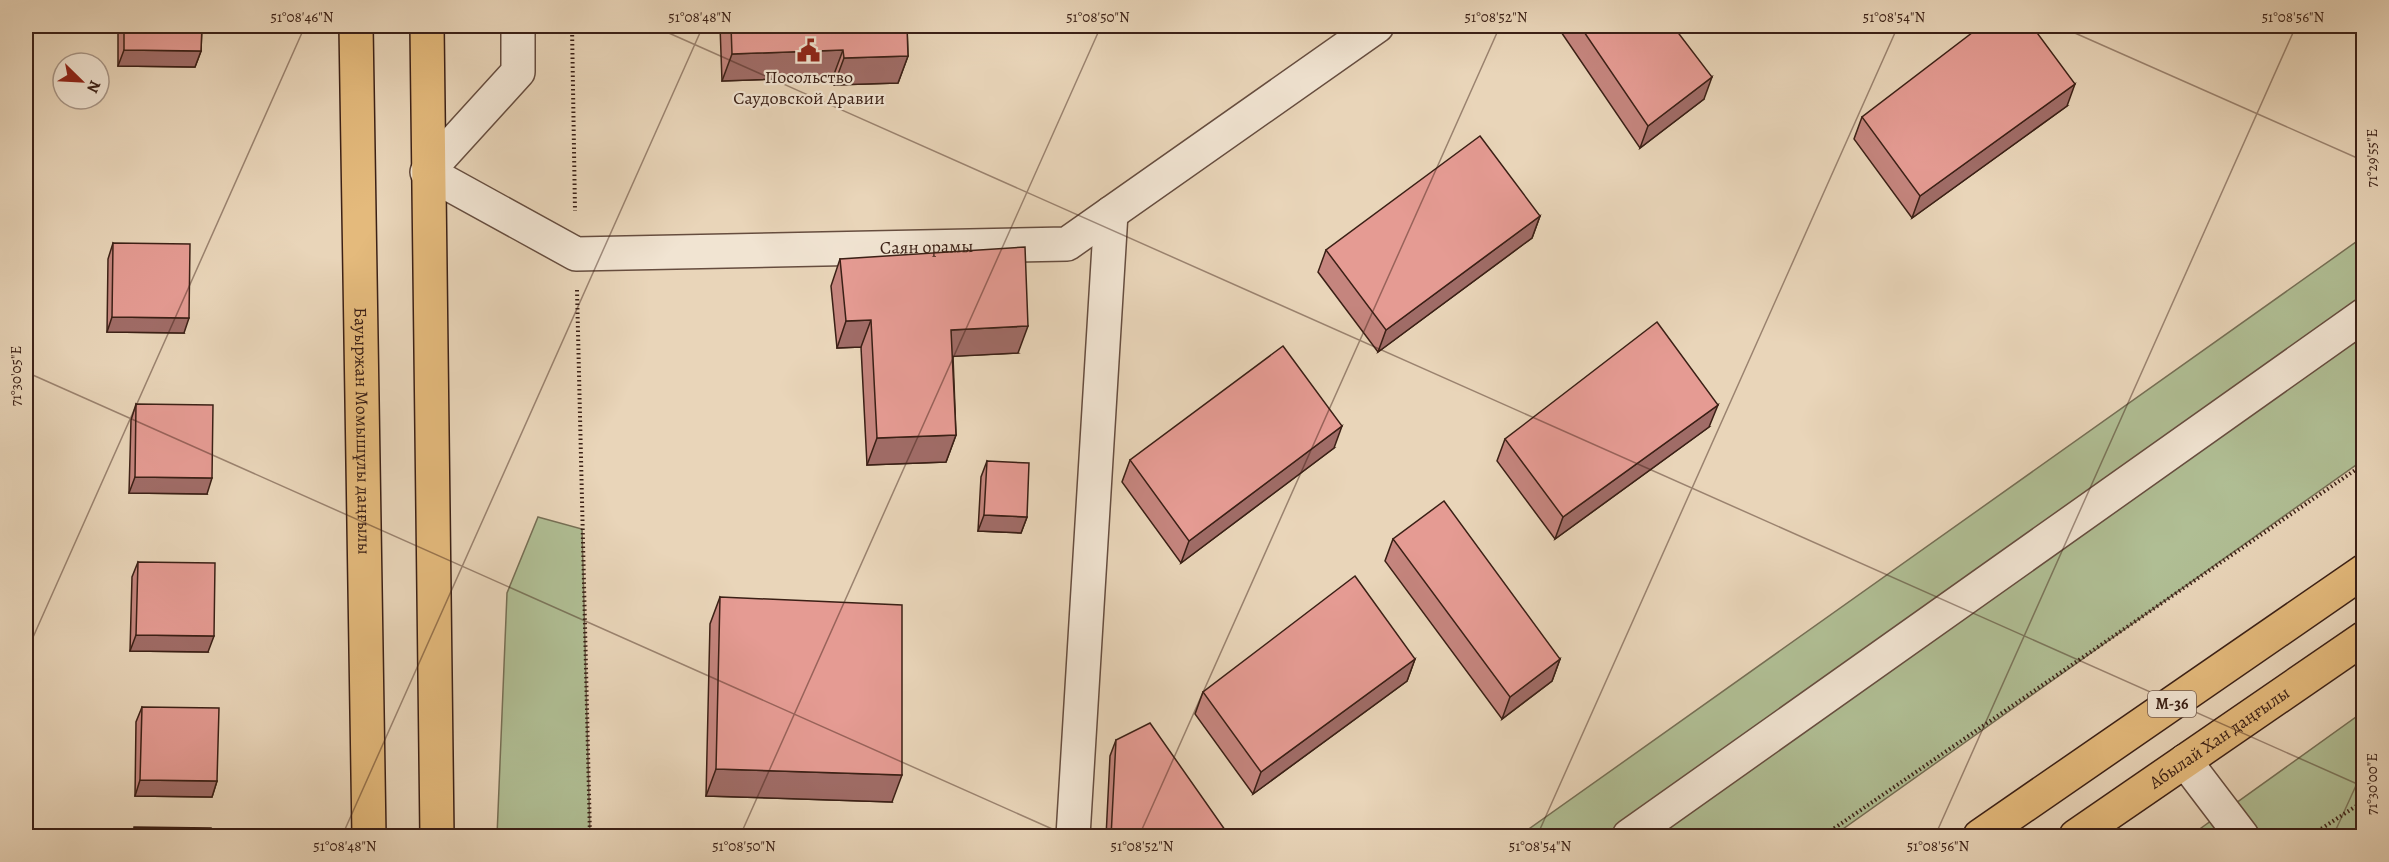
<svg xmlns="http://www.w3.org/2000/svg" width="2389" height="862" font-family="Alegreya,serif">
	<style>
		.green { fill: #b0be94; stroke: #766f55; stroke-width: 1.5 }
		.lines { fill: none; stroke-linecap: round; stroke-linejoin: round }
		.minor-casing { stroke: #664d3f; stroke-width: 36 }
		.major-casing { stroke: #3b2016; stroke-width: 36 }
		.path { stroke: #3b2016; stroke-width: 4; stroke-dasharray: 1.5 3; stroke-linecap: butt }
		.minor { stroke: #f1e4d2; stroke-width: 33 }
		.major { stroke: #e4ba7c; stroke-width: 33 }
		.wall { fill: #c5857e; stroke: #3b2016; stroke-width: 1.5 }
		.shaded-wall { fill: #a06c67; stroke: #3b2016; stroke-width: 1.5 }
		.building { fill: #e59b93; stroke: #3b2016; stroke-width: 1.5 }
		.ticks { fill: none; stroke: #3b2016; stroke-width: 1.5; stroke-opacity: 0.45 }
		.labels { text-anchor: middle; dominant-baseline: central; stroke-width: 4.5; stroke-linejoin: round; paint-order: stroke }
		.shield { fill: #f1e4d2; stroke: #725b4e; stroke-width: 1.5 }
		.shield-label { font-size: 16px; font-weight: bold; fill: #3b2016 }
		.poi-label { font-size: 18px; fill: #3b2016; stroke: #f1e4d2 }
		.street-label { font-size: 18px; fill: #3b2016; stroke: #f1e4d2 }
		.neatline { fill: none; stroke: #3b2016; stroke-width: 2 }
		.ticks-label { font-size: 15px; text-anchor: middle; fill: #3b2016 }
	</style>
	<rect width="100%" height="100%" fill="#e9d5b9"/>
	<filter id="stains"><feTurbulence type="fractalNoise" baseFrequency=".00333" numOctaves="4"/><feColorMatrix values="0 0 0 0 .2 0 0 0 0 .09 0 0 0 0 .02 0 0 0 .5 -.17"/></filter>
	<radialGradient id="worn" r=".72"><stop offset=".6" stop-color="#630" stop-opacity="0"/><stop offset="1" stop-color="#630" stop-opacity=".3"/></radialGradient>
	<path class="green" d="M 2363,237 L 2363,460 L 1833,836 L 1519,836 Z
		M 538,517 L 582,529 L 590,836 L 497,836 L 507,593 Z
		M 2363,712 L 2363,836 L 2190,836 Z"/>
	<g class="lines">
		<defs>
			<g id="minor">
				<path id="s1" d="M 518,26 L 518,72 L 427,172 L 576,254 L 1067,244 L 1377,26"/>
				<path d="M 2185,761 L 2242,836"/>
				<path d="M 1073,836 L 1111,213"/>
				<path d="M 1629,836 L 2364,315"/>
			</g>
			<g id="major">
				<path id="s2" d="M 356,26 L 369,836"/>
				<path d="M 427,26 L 437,836"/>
				<path d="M 1980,836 L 2364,571"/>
				<path id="s3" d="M 2076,836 L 2364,638"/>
			</g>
		</defs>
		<use href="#minor" class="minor-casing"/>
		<use href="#major" class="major-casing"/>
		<path class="path" d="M 572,26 L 575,211
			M 577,290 L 590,836
			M 1823,836 L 2364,464
			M 2310,836 L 2364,801"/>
		<use href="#minor" class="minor"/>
		<use href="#major" class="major"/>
	</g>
	<path class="wall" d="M 118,26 L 202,26 L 201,51 L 195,67 L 118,66 Z
		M 720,26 L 907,26 L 908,56 L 898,83 L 834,85 L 833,77 L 722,81 Z
		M 1557,26 L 1673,26 L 1704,99 L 1640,148 Z
		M 2067,106 L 1912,218 L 1854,139 L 1862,117 Z
		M 1540,216 L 1532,238 L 1378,352 L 1318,272 L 1326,250 Z
		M 113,243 L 184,333 L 107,332 L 108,259 Z
		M 840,259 L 1018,353 L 953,356 L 956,435 L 946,462 L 867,465 L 861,347 L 837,348 L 831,286 Z
		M 136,404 L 207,494 L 129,493 L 131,420 Z
		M 1709,427 L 1555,539 L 1497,461 L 1505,439 Z
		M 1334,448 L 1181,563 L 1122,482 L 1130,460 Z
		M 987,461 L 1027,517 L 1021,533 L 978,531 L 981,477 Z
		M 1393,539 L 1560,659 L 1552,681 L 1502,719 L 1385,561 Z
		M 138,562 L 208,652 L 130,651 L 132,577 Z
		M 720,597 L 892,802 L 706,796 L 710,624 Z
		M 1415,659 L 1407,681 L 1253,794 L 1195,714 L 1203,692 Z
		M 142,707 L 217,781 L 212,797 L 135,796 L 136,722 Z
		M 1116,740 L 1230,837 L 1106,837 L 1110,756 Z"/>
	<path class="shaded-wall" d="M 124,50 L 201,51 L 195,67 L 118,66 Z
		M 843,50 L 833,77 L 722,81 L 732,54 Z
		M 908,56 L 898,83 L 834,85 L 844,58 Z
		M 1712,77 L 1704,99 L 1640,148 L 1648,126 Z
		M 2075,84 L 2067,106 L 1912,218 L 1920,196 Z
		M 1540,216 L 1532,238 L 1378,352 L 1386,330 Z
		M 112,317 L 189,318 L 184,333 L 107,332 Z
		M 871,320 L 861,347 L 837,348 L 846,321 Z
		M 1028,326 L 1018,353 L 942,357 L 951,330 Z
		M 1718,405 L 1709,427 L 1555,539 L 1563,517 Z
		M 1342,426 L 1334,448 L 1181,563 L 1189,541 Z
		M 956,435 L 946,462 L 867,465 L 877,438 Z
		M 135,477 L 212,478 L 207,494 L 129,493 Z
		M 984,515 L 1027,517 L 1021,533 L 978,531 Z
		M 136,635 L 214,636 L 208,652 L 130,651 Z
		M 1415,659 L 1407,681 L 1253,794 L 1261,772 Z
		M 1560,659 L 1552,681 L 1502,719 L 1510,697 Z
		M 716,769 L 902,775 L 892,802 L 706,796 Z
		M 140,780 L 217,781 L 212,797 L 135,796 Z"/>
	<path class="building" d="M 124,26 L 202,26 L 201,51 L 124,50 Z
		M 731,26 L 907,26 L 908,56 L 844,58 L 843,50 L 732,54 Z
		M 1580,26 L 1673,26 L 1712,77 L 1648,126 Z
		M 1981,26 L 2032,26 L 2075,84 L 1920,196 L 1862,117 Z
		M 1480,136 L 1540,216 L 1386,330 L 1326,250 Z
		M 113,243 L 190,244 L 189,318 L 112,317 Z
		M 1025,247 L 1028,326 L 951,330 L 956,435 L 877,438 L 871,320 L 846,321 L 840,259 Z
		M 1657,322 L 1718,405 L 1563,517 L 1505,439 Z
		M 1283,346 L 1342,426 L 1189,541 L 1130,460 Z
		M 136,404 L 213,405 L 212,478 L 135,477 Z
		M 987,461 L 1029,463 L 1027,517 L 984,515 Z
		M 1444,501 L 1560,659 L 1510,697 L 1393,539 Z
		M 138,562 L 215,563 L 214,636 L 136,635 Z
		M 1355,576 L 1415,659 L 1261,772 L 1203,692 Z
		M 720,597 L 902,605 L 902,775 L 716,769 Z
		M 142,707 L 219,708 L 217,781 L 140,780 Z
		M 1150,723 L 1230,837 L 1111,837 L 1116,740 Z
		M 134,827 L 211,828 L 210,837 L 133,837 Z"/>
	<path class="ticks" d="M 653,26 L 2364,787M 2059,26 L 2364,161M 26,372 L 1068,836M 26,653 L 305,26M 342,836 L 703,26M 740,836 L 1101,26M 1139,836 L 1500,26M 1537,836 L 1898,26M 1935,836 L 2296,26M 2333,836 L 2364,768"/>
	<defs>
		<symbol id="civic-bare" viewBox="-9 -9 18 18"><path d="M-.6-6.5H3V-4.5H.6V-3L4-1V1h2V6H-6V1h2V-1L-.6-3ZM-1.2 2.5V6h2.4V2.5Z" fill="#8f2418" stroke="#f1e4d2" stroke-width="2.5" paint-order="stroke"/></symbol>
	</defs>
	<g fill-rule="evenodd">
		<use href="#civic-bare" x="792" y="34" width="33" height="33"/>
	</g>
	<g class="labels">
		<rect class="shield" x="2148" y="691" width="48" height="26" rx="4.5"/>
		<g class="shield-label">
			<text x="2172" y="704">M-36</text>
		</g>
		<g class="poi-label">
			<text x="809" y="77">Посольство<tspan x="809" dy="21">Саудовской Аравии</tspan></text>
		</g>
		<g class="street-label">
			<text stroke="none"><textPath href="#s1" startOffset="702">Саян орамы</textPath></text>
			<text stroke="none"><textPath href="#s2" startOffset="405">Бауыржан Момышұлы даңғылы</textPath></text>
			<text stroke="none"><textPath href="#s3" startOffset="174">Абылай Хан даңғылы</textPath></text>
		</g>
	</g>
	<rect width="2389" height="862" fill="none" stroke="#e9d5b9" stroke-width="66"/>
	<g transform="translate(81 81) rotate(114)"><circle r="28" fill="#f1e4d2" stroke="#a89687" stroke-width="1.5"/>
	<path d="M0-4.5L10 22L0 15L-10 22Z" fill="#8f2418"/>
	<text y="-9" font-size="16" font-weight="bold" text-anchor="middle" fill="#3b2016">N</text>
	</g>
	<rect x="33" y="33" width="2323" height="796" class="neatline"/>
	<g class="ticks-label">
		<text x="302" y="22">51°08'46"N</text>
		<text x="700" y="22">51°08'48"N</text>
		<text x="1098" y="22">51°08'50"N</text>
		<text x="1496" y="22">51°08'52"N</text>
		<text x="1894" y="22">51°08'54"N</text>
		<text x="2293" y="22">51°08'56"N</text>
		<text transform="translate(2372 158) rotate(-90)" y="5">71°29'55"E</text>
		<text transform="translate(16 376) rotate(-90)" y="5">71°30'05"E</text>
		<text transform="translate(2372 784) rotate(-90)" y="5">71°30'00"E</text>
		<text x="345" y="851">51°08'48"N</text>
		<text x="744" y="851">51°08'50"N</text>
		<text x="1142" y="851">51°08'52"N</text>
		<text x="1540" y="851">51°08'54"N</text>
		<text x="1938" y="851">51°08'56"N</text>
	</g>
	<rect width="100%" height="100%" filter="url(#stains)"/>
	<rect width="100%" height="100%" fill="url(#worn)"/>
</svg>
